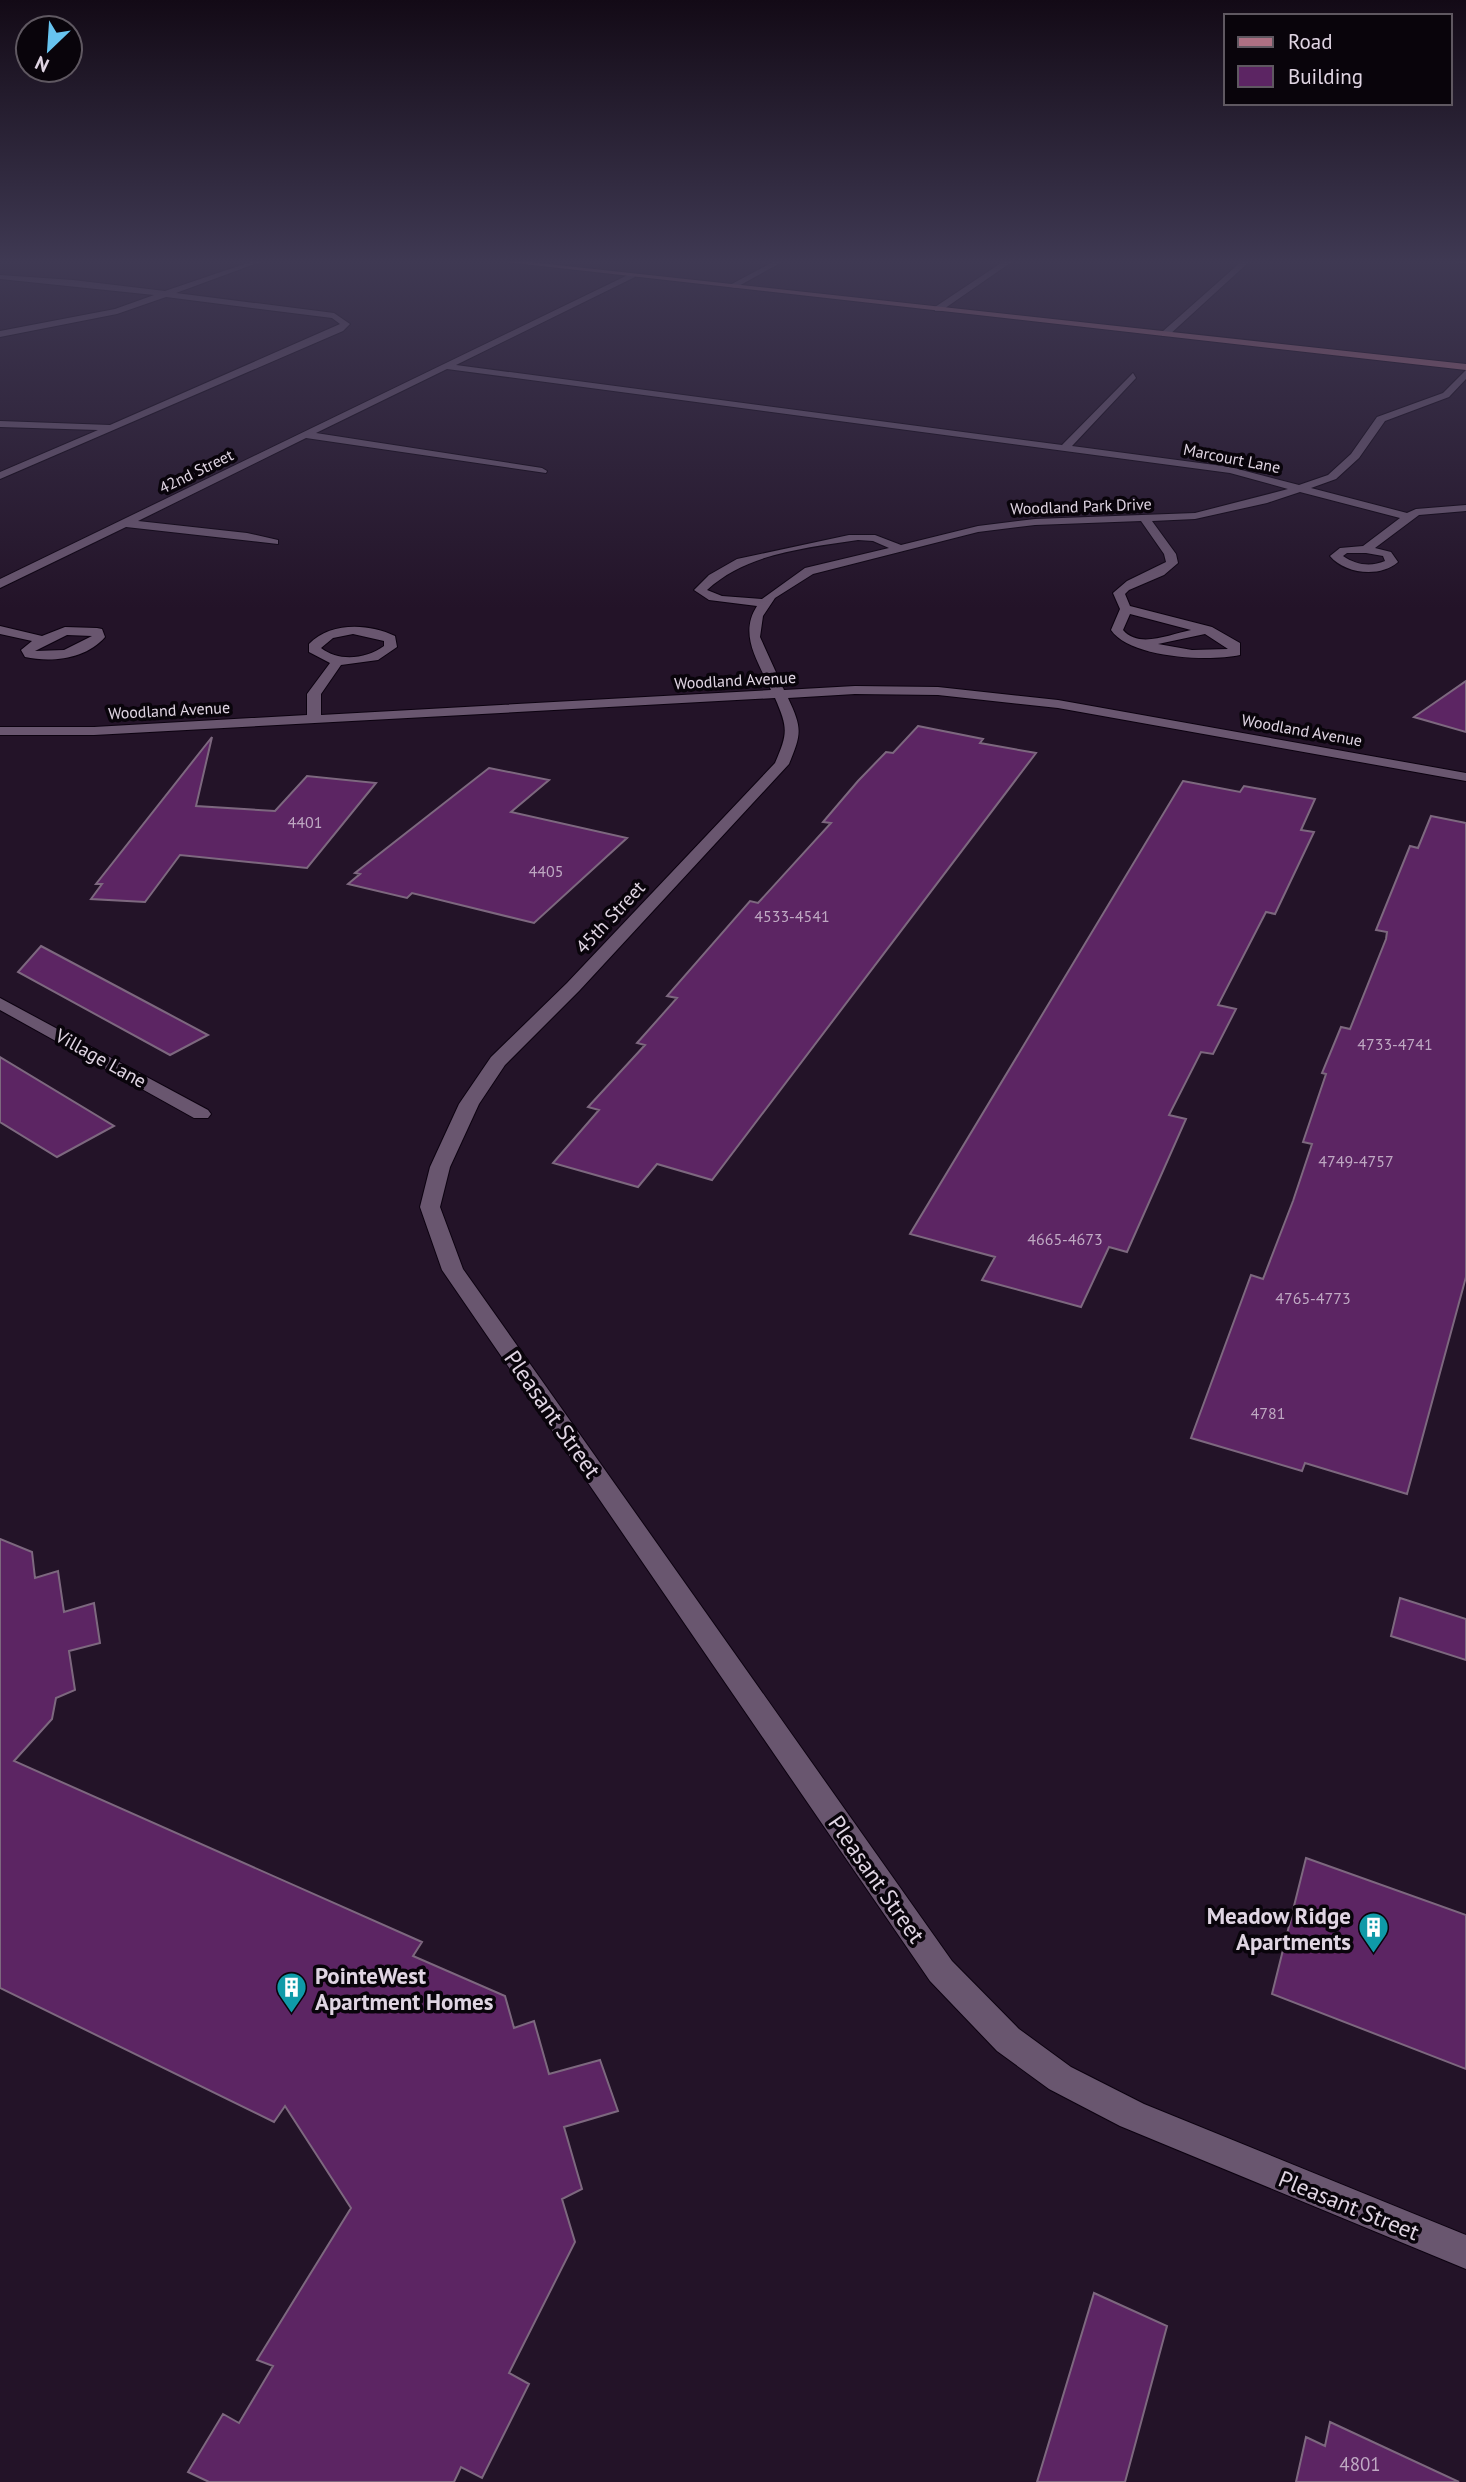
<svg xmlns="http://www.w3.org/2000/svg" width="1466" height="2482" font-family="'PT Sans',sans-serif">
	<style>
		.building { fill: #5c2563; stroke: #7d687f; stroke-width: 2 }
		.lines { fill: none; stroke-linecap: round; stroke-linejoin: round }
		.minor-casing { stroke: #0c0210; stroke-width: 2 }
		.major-casing { stroke: #0c0210; stroke-width: 2 }
		.minor { fill: #69566f; fill-rule: evenodd }
		.major { fill: #ad7083; fill-rule: evenodd }
		.labels { text-anchor: middle; dominant-baseline: central; stroke-width: 7; stroke-linejoin: round; paint-order: stroke }
		.far-street-label { font-size: 16px; fill: #e0d5e3; stroke: #09040b }
		.number-label { font-size: 16px; fill: #bfa9c3 }
		.street-label { font-size: 19px; fill: #e0d5e3; stroke: #09040b }
		.near-number-label { font-size: 19px; fill: #bfa9c3 }
		.near-street-label { font-size: 23px; fill: #e0d5e3; stroke: #09040b }
		.near-poi-label { font-size: 23px; font-weight: bold; fill: #e0d5e3; stroke: #09040b; text-anchor: end }
	</style>
	<rect width="100%" height="100%" fill="#231328"/>
	<path class="building" d="M 1466,681 L 1466,732 L 1414,717 Z
		M 918,726 L 983,739 L 980,743 L 1036,753 L 712,1180 L 657,1164 L 638,1187 L 553,1163 L 599,1110 L 588,1107 L 645,1045 L 637,1043 L 677,998 L 667,996 L 750,901 L 758,903 L 831,823 L 823,822 L 858,781 L 886,752 L 893,753 Z
		M 212,737 L 196,806 L 275,811 L 307,776 L 376,783 L 307,868 L 180,855 L 145,902 L 91,899 L 102,884 L 96,884 Z
		M 489,768 L 549,780 L 511,812 L 627,838 L 534,923 L 412,893 L 407,898 L 348,884 L 360,874 L 355,873 Z
		M 1183,781 L 1240,792 L 1244,786 L 1315,799 L 1301,830 L 1314,832 L 1275,914 L 1266,912 L 1218,1005 L 1236,1009 L 1213,1054 L 1201,1052 L 1169,1115 L 1186,1119 L 1127,1252 L 1109,1247 L 1081,1307 L 982,1280 L 995,1257 L 910,1234 Z
		M 1431,816 L 1466,823 L 1466,1277 L 1407,1494 L 1305,1463 L 1302,1471 L 1191,1438 L 1251,1275 L 1263,1279 L 1293,1201 L 1312,1144 L 1303,1142 L 1326,1074 L 1322,1073 L 1341,1027 L 1350,1029 L 1386,939 L 1387,932 L 1376,930 L 1410,846 L 1418,848 Z
		M 41,946 L 161,1010 L 208,1035 L 170,1055 L 18,972 Z
		M 0,1057 L 114,1126 L 57,1157 L 0,1122 Z
		M 0,1539 L 32,1552 L 35,1578 L 58,1571 L 64,1612 L 94,1603 L 100,1643 L 69,1651 L 75,1690 L 56,1698 L 52,1719 L 14,1761 L 422,1942 L 413,1956 L 505,1996 L 514,2028 L 534,2021 L 549,2074 L 600,2060 L 618,2111 L 564,2127 L 582,2189 L 562,2199 L 575,2242 L 509,2373 L 529,2384 L 482,2478 L 461,2467 L 454,2482 L 209,2482 L 188,2472 L 223,2414 L 239,2423 L 273,2366 L 257,2360 L 351,2208 L 285,2106 L 274,2122 L 0,1988 Z
		M 1400,1598 L 1466,1619 L 1466,1660 L 1391,1636 Z
		M 1306,1858 L 1466,1915 L 1466,2069 L 1272,1994 Z
		M 1094,2293 L 1167,2326 L 1125,2482 L 1037,2482 Z
		M 1330,2422 L 1459,2482 L 1296,2482 L 1306,2437 L 1325,2446 Z"/>
	<g class="lines">
		<defs>
			<path id="minor" d="M 253,261 L 263,261 L 176,293 L 334,313 L 350,324 L 343,331 L 0,479 L 0,472 L 98,430 L 0,427 L 0,421 L 110,425 L 340,324 L 332,318 L 166,297 L 117,314 L 0,337 L 0,331 L 115,309 L 154,295 L 0,279 L 0,275 L 73,280 L 165,291 Z
				M 775,261 L 784,261 L 735,288 L 728,286 Z
				M 1004,261 L 1013,261 L 941,311 L 935,311 L 935,307 Z
				M 1242,261 L 1250,261 L 1168,336 L 1162,336 L 1162,332 Z
				M 1457,261 L 1466,261 L 1466,263 L 1458,263 Z
				M 632,273 L 635,277 L 456,365 L 1062,445 L 1133,373 L 1136,378 L 1072,446 L 1230,467 L 1299,485 L 1328,475 L 1351,454 L 1377,417 L 1443,393 L 1466,370 L 1466,379 L 1449,397 L 1385,421 L 1359,458 L 1336,479 L 1311,488 L 1407,513 L 1416,509 L 1466,505 L 1466,511 L 1419,515 L 1375,548 L 1391,552 L 1398,562 C 1380,578 1345,574 1330,556 L 1340,548 L 1363,546 L 1400,518 L 1300,492 L 1267,503 L 1195,519 L 1152,521 L 1176,554 L 1178,563 L 1164,575 L 1129,590 L 1125,594 L 1130,606 L 1212,627 L 1240,643 L 1240,655 C 1208,662 1130,658 1111,630 L 1120,609 L 1113,593 L 1127,581 L 1166,562 L 1164,554 L 1141,521 L 1035,525 L 978,532 L 813,574 L 775,598 L 763,616 L 760,637 L 784,690 L 855,686 L 938,687 L 1058,700 L 1466,773 L 1466,781 L 1058,708 L 938,695 L 855,694 L 788,698 C 802,728 802,733 789,764 L 579,991 L 505,1065 L 479,1104 L 450,1167 L 440,1207 L 463,1269 L 952,1961 L 1019,2029 L 1071,2067 L 1144,2104 L 1466,2235 L 1466,2269 L 1120,2126 L 1049,2089 L 997,2051 L 930,1981 L 442,1270 L 420,1207 L 430,1167 L 459,1104 L 491,1057 L 567,983 L 775,763 C 788,733 788,728 775,698 L 94,735 L 0,735 L 0,727 L 94,727 L 307,715 L 307,694 L 330,663 L 309,652 L 309,644 C 330,622 368,623 395,636 L 397,647 L 378,660 L 341,665 L 321,694 L 321,715 L 771,690 C 759,663 738,635 757,606 L 709,600 L 694,590 L 709,575 L 737,559 L 849,535 L 875,535 L 901,545 L 978,526 L 1035,519 L 1195,513 L 1288,489 L 1230,473 L 447,369 L 316,433 L 542,468 L 547,471 L 546,473 L 306,438 L 138,521 L 247,533 L 278,540 L 278,544 L 126,527 L 0,588 L 0,579 ZM 858,540 L 873,541 L 889,548 L 805,568 L 762,599 L 722,596 L 707,590 C 747,553 806,548 858,540 ZM 1347,553 L 1366,553 L 1383,556 L 1385,561 C 1371,567 1356,565 1343,556 ZM 1130,614 L 1191,630 C 1170,634 1139,649 1123,630 ZM 353,634 L 384,641 L 384,646 C 366,659 339,662 321,648 L 333,638 ZM 1205,634 L 1228,649 L 1192,650 L 1158,644 Z
				M 0,626 L 42,636 L 65,627 L 97,628 L 102,629 L 105,637 C 86,659 52,663 25,657 L 21,650 L 32,641 L 0,634 ZM 67,635 L 92,636 L 64,650 L 35,651 Z
				M 0,998 L 208,1110 L 211,1114 L 208,1118 L 194,1118 L 0,1010 Z"/>
			<path id="major" d="M 498,261 L 520,261 L 1466,364 L 1466,370 Z"/>
		</defs>
		<use href="#minor" class="minor-casing"/>
		<use href="#major" class="major-casing"/>
		<use href="#minor" class="minor"/>
		<use href="#major" class="major"/>
	</g>
	<linearGradient id="sky" x2="0" y2="1"><stop stop-color="#130a16"/><stop offset="0.43" stop-color="#3f3953"/><stop offset="1" stop-color="#3f3953" stop-opacity="0"/></linearGradient>
	<rect width="1466" height="608" fill="url(#sky)"/>
	<defs>
		<symbol id="building-pin" viewBox="-11 -11 22 30"><path d="M0 17L-7.5 6A9.5 9.5 0 1 1 7.5 6Z" fill="#0f9aa8" stroke="#09040b"/><path d="M-4-6H4V6H1V3H-1V6H-4ZM-2.5-4.3h1.7v1.8h-1.7ZM.8-4.3h1.7v1.8H.8ZM-2.5-1h1.7V.8h-1.7ZM.8-1h1.7V.8H.8Z" fill="#fff"/></symbol>
	</defs>
	<g fill-rule="evenodd">
		<use href="#building-pin" x="1356" y="1910" width="35" height="47"/>
		<use href="#building-pin" x="274" y="1970" width="35" height="47"/>
	</g>
	<g class="labels">
		<g class="far-street-label">
			<text transform="translate(1232 458) rotate(11)">Marcourt Lane</text>
			<text transform="translate(196 471) rotate(-26)">42nd Street</text>
			<text transform="translate(1081 506) rotate(-2)">Woodland Park Drive</text>
			<text transform="translate(735 680) rotate(-3)">Woodland Avenue</text>
			<text transform="translate(169 710) rotate(-3)">Woodland Avenue</text>
			<text transform="translate(1302 730) rotate(10)">Woodland Avenue</text>
		</g>
		<g class="number-label">
			<text x="305" y="822">4401</text>
			<text x="546" y="871">4405</text>
			<text x="792" y="916">4533-4541</text>
			<text x="1395" y="1044">4733-4741</text>
			<text x="1356" y="1161">4749-4757</text>
			<text x="1065" y="1239">4665-4673</text>
			<text x="1313" y="1298">4765-4773</text>
			<text x="1268" y="1413">4781</text>
		</g>
		<g class="street-label">
			<text transform="translate(610 917) rotate(-47)">45th Street</text>
			<text transform="translate(101 1058) rotate(29)">Village Lane</text>
		</g>
		<g class="near-number-label">
			<text x="1360" y="2464">4801</text>
		</g>
		<g class="near-street-label">
			<text transform="translate(553 1414) rotate(55)">Pleasant Street</text>
			<text transform="translate(877 1879) rotate(55)">Pleasant Street</text>
			<text transform="translate(1349 2205) rotate(22)">Pleasant Street</text>
		</g>
		<g class="near-poi-label">
			<text x="1351" y="1915">Meadow Ridge<tspan x="1351" dy="26">Apartments</tspan></text>
			<text x="315" y="1975" text-anchor="start">PointeWest<tspan x="315" dy="26">Apartment Homes</tspan></text>
		</g>
	</g>
	<rect x="1224" y="14" width="228" height="91" fill="#09040b" stroke="#5f5861" stroke-width="2"/>
	<rect x="1238" y="37" width="35" height="10" fill="#ad7083" stroke="#5f5861" stroke-width="2"/>
	<text x="1288" y="49" font-size="21" fill="#e0d5e3">Road</text>
	<rect x="1238" y="66" width="35" height="21" fill="#5c2563" stroke="#5f5861" stroke-width="2"/>
	<text x="1288" y="84" font-size="21" fill="#e0d5e3">Building</text>
	<g transform="translate(49 49) rotate(205)"><circle r="33" fill="#09040b" stroke="#5f5861" stroke-width="2"/>
	<path d="M0-5L12 26L0 18L-12 26Z" fill="#67c4f0"/>
	<text y="-10" font-size="19" font-weight="bold" text-anchor="middle" fill="#e0d5e3">N</text>
	</g>
</svg>
